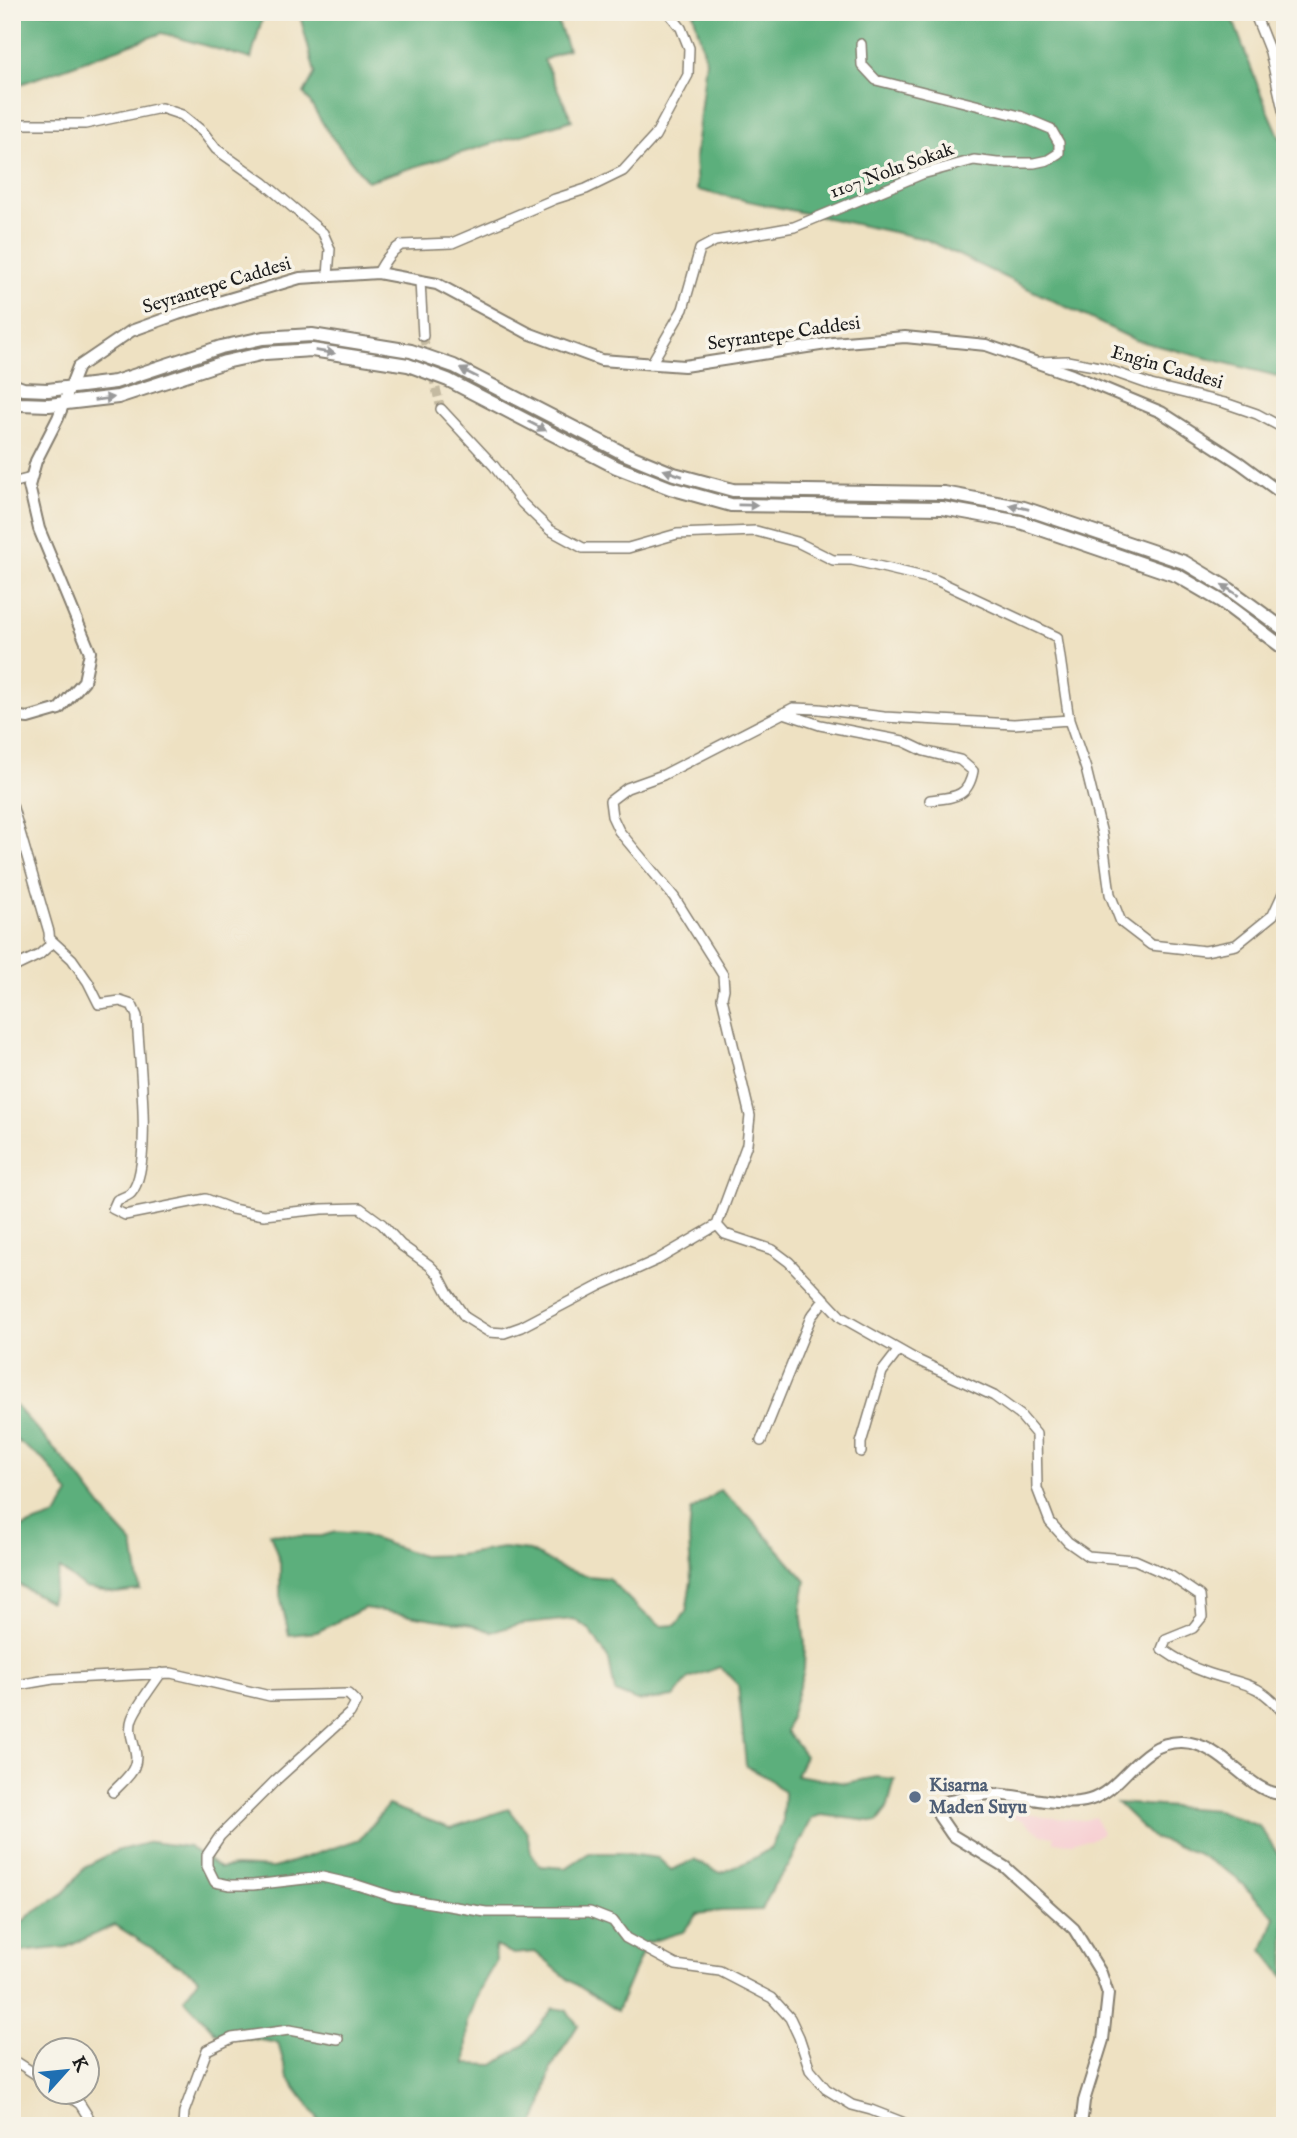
<svg xmlns="http://www.w3.org/2000/svg" width="1297" height="2138" font-family="'IM FELL English',serif">
	<style>
		.built { fill: #f7cfd3 }
		.forest { fill: #5caf7c; stroke: #3c664c; stroke-width: 2 }
		.lines { fill: none; stroke-linecap: round; stroke-linejoin: round }
		.minor-tunnel { stroke: #c4baa1; stroke-width: 9; stroke-dasharray: 9 4.5; stroke-linecap: butt }
		.minor-casing { stroke: #857e6f; stroke-width: 12 }
		.tertiary-casing { stroke: #857e6f; stroke-width: 14 }
		.secondary-casing { stroke: #857e6f; stroke-width: 16 }
		.minor { stroke: #fff; stroke-width: 9 }
		.tertiary { stroke: #fff; stroke-width: 10 }
		.secondary { stroke: #fff; stroke-width: 12 }
		.oneway { fill: #999 }
		.service-dot { fill: #5c6f8a; stroke: #f7f3e8; stroke-width: 2.5 }
		.labels { text-anchor: middle; dominant-baseline: central; stroke-width: 7; stroke-linejoin: round; paint-order: stroke }
		.street-label { font-size: 19px; fill: #1c1c1c; stroke: #f7f3e8 }
		.service-label { font-size: 19px; font-weight: bold; fill: #4e5e75; stroke: #f7f3e8; text-anchor: start }
	</style>
	<rect width="100%" height="100%" fill="#f7f3e8"/>
	<filter id="ink" filterUnits="userSpaceOnUse"><feTurbulence type="fractalNoise" baseFrequency=".0143" numOctaves="2"/><feDisplacementMap in="SourceGraphic" scale="14" xChannelSelector="R" yChannelSelector="G"/><feConvolveMatrix kernelMatrix="1 2 1 2 8 2 1 2 1" color-interpolation-filters="sRGB"/></filter>
	<filter id="wash" filterUnits="userSpaceOnUse"><feTurbulence type="fractalNoise" baseFrequency=".00686" numOctaves="4" result="noise"/><feDisplacementMap in="SourceGraphic" scale="28" xChannelSelector="R" yChannelSelector="G"/><feGaussianBlur stdDeviation="1.57" result="paint"/><feColorMatrix in="noise" values="0 0 0 0 0 0 0 0 0 0 0 0 0 0 0 0 0 1.4 0 .05"/><feComposite in="paint" operator="in"/></filter>
	<g filter="url(#wash)">
		<rect width="100%" height="100%" fill="#eee1c2"/>
		<path class="built" d="M 991,1805 L 1043,1817 L 1084,1820 L 1095,1817 L 1102,1833 L 1090,1840 L 1074,1841 L 1074,1843 L 1054,1842 L 1054,1837 L 1042,1835 L 1022,1820 L 989,1812 Z"/>
		<path class="forest" d="M 12,12 L 264,12 L 251,59 L 162,33 L 12,87 Z
			M 299,12 L 554,12 L 568,49 L 544,60 L 572,120 L 367,181 L 330,135 L 304,93 L 315,73 Z
			M 693,12 L 1230,12 L 1261,94 L 1285,149 L 1285,378 L 1135,340 L 925,239 L 697,190 L 695,158 L 706,60 Z
			M 12,1404 L 17,1407 L 79,1477 L 113,1522 L 133,1544 L 140,1590 L 116,1593 L 85,1588 L 60,1569 L 50,1602 L 12,1581 L 12,1531 L 56,1516 L 69,1494 L 46,1462 L 12,1437 Z
			M 720,1490 L 750,1517 L 806,1581 L 801,1609 L 805,1644 L 804,1670 L 786,1731 L 805,1756 L 796,1775 L 845,1783 L 877,1777 L 895,1779 L 887,1809 L 877,1822 L 821,1815 L 812,1818 L 790,1864 L 774,1885 L 762,1910 L 721,1911 L 697,1914 L 683,1932 L 646,1943 L 617,2011 L 569,1980 L 535,1952 L 514,1954 L 495,1946 L 496,1961 L 480,1989 L 468,2022 L 466,2064 L 494,2065 L 525,2044 L 553,2008 L 566,2010 L 578,2025 L 551,2068 L 542,2105 L 534,2126 L 319,2126 L 317,2117 L 288,2078 L 278,2043 L 216,2033 L 184,1999 L 199,1978 L 115,1925 L 67,1947 L 12,1953 L 12,1931 L 30,1915 L 64,1893 L 86,1866 L 116,1851 L 151,1842 L 189,1847 L 220,1868 L 236,1866 L 274,1868 L 360,1839 L 388,1805 L 450,1828 L 509,1809 L 527,1832 L 531,1852 L 540,1866 L 566,1868 L 589,1853 L 621,1853 L 658,1858 L 671,1870 L 694,1860 L 721,1873 L 747,1862 L 771,1848 L 783,1821 L 784,1792 L 768,1778 L 746,1766 L 738,1685 L 720,1667 L 689,1678 L 674,1697 L 637,1701 L 615,1692 L 609,1660 L 590,1630 L 573,1619 L 516,1625 L 492,1632 L 472,1625 L 364,1608 L 317,1632 L 289,1635 L 280,1596 L 280,1563 L 270,1533 L 297,1536 L 322,1536 L 335,1532 L 360,1534 L 422,1556 L 458,1555 L 503,1548 L 530,1551 L 561,1568 L 588,1576 L 608,1578 L 639,1609 L 662,1626 L 676,1625 L 686,1612 L 691,1582 L 689,1537 L 691,1511 Z
			M 1117,1803 L 1217,1810 L 1259,1826 L 1285,1864 L 1285,1978 L 1263,1950 L 1275,1917 L 1232,1874 L 1196,1853 L 1153,1838 Z"/>
	</g>
	<g filter="url(#ink)">
		<g class="lines">
			<path class="minor-tunnel" d="M 423,336 L 441,409"/>
			<defs>
				<path id="minor" d="M 1254,12 L 1270,52 L 1285,119
					M 12,124 L 85,124 L 161,108 L 182,115 L 203,132 L 216,149 L 264,183 L 323,233 L 330,249 L 328,276
					M 378,273 C 384,262 390,252 401,245 L 452,243 L 555,199 L 586,189 L 623,171 L 655,136 L 688,75 L 689,48 L 681,28 L 668,12
					M 420,281 L 423,336
					M 1039,362 L 1067,361 L 1100,367 L 1151,385 L 1225,403 L 1257,414 L 1285,429
					M 651,364 L 683,309 L 700,249 L 715,241 L 794,227 L 922,174 L 974,160 L 997,163 L 1034,163 L 1048,160 L 1059,153 L 1059,143 L 1051,129 L 1020,116 L 876,80 L 862,65 L 861,44
					M 441,409 L 494,466 L 522,503 L 550,530 L 583,548 L 628,548 L 677,534 L 756,531 L 797,542 L 833,560 L 852,560 L 936,580 L 1057,637 L 1069,720 L 1086,769 L 1102,834 L 1110,894 L 1121,922 L 1151,945 L 1205,951 L 1236,945 L 1273,915 L 1285,889
					M 12,483 L 31,478
					M 784,713 L 820,725 L 903,741 L 924,751 L 960,760 L 973,771 C 968,798 954,797 930,800
					M 1069,720 L 1014,724 L 884,717 L 819,709 L 793,708 L 663,775 L 627,788 L 610,801 L 612,816 L 619,831 L 674,897 L 723,975 L 724,989 L 722,998 L 750,1116 L 747,1144 L 717,1225 L 725,1234 L 773,1250 L 789,1262 L 841,1317 L 915,1359 L 994,1396 L 1020,1415 L 1036,1434 L 1037,1488 L 1050,1522 L 1068,1542 L 1088,1556 L 1135,1560 L 1171,1576 L 1200,1596 L 1202,1617 L 1193,1628 L 1166,1639 L 1162,1649 C 1175,1658 1190,1667 1205,1672 C 1242,1685 1258,1680 1285,1715
					M 12,805 L 49,932 L 50,945 L 39,955 L 12,968
					M 49,938 L 72,959 L 88,982 L 99,1004 L 120,1001 L 132,1005 L 137,1016 C 138,1053 154,1167 131,1193 C 128,1196 122,1198 117,1200 L 113,1209 L 125,1215 L 206,1199 L 232,1209 L 264,1215 L 322,1209 L 360,1208 L 382,1224 L 401,1245 L 429,1265 L 438,1274 L 448,1293 L 465,1317 L 489,1332 L 504,1333 L 521,1327 L 599,1286 L 657,1260 L 717,1225
					M 761,1441 L 811,1317 L 825,1299
					M 861,1452 L 861,1443 L 882,1372 L 899,1350
					M 12,1686 L 53,1679 L 171,1673 L 270,1696 L 348,1694 L 356,1702 L 350,1713 L 275,1781 L 220,1836 L 207,1855 L 207,1866 L 215,1882 L 230,1885 L 253,1885 L 322,1877 L 357,1885 L 394,1897 L 486,1912 L 590,1912 L 613,1921 L 626,1938 L 676,1965 L 720,1971 L 772,1998 L 790,2018 L 799,2037 L 810,2070 L 826,2089 L 852,2105 L 871,2110 L 902,2122 L 907,2126
					M 113,1792 C 120,1784 131,1776 134,1767 C 141,1751 126,1736 132,1719 C 136,1707 153,1685 161,1673
					M 12,2059 L 46,2081
					M 63,2092 L 80,2104 L 94,2126
					M 183,2126 L 184,2112 L 207,2050 L 232,2038 L 289,2030 L 338,2039"/>
				<path id="tertiary" d="M 12,716 L 28,718 L 59,709 L 84,681 L 90,652 L 39,529 L 29,486 L 36,461 L 58,418 L 78,367 L 131,331 L 178,314 L 300,278 L 378,273 L 437,284 L 528,333 L 601,360 L 684,366 L 833,343 L 905,337 L 986,345 L 1072,375 L 1161,412 L 1240,463 L 1285,496
					M 1081,2126 L 1084,2101 L 1103,2040 L 1108,1994 L 1101,1973 L 1074,1929 L 1005,1867 L 952,1835 L 939,1816 L 945,1802 C 961,1799 978,1794 993,1794 C 1021,1795 1063,1808 1089,1800 C 1124,1790 1138,1741 1182,1742 C 1225,1743 1249,1796 1285,1794"/>
				<path id="secondary" d="M 12,385 L 23,389 L 48,390 L 115,382 L 221,347 L 263,338 L 312,335 L 411,351 L 454,366 L 623,453 L 674,474 L 733,490 L 944,493 L 1024,508 L 1184,562 L 1229,589 L 1285,630
					M 12,401 L 20,404 L 49,405 L 118,397 L 225,362 L 265,353 L 312,350 L 408,365 L 448,380 L 616,467 L 670,488 L 731,505 L 942,508 L 1020,522 L 1178,576 L 1221,601 L 1285,649"/>
			</defs>
			<use href="#minor" class="minor-casing"/>
			<use href="#tertiary" class="tertiary-casing"/>
			<use href="#secondary" class="secondary-casing"/>
			<use href="#minor" class="minor"/>
			<use href="#tertiary" class="tertiary"/>
			<use href="#secondary" class="secondary"/>
		</g>
		<defs><path id="oneway-solid" d="M-6-.8H1V-3.2L6.5 0L1 3.2V.8H-6Z" transform="scale(1.75)"/></defs>
		<g class="oneway">
			<use href="#oneway-solid" transform="translate(325 352) rotate(9)"/>
			<use href="#oneway-solid" transform="translate(469 373) rotate(-153)"/>
			<use href="#oneway-solid" transform="translate(104 399) rotate(-7)"/>
			<use href="#oneway-solid" transform="translate(537 426) rotate(27)"/>
			<use href="#oneway-solid" transform="translate(673 473) rotate(-161)"/>
			<use href="#oneway-solid" transform="translate(748 505) rotate(1)"/>
			<use href="#oneway-solid" transform="translate(1019 507) rotate(-167)"/>
			<use href="#oneway-solid" transform="translate(1230 590) rotate(-146)"/>
		</g>
	</g>
	<circle class="service-dot" cx="915" cy="1797" r="7"/>
	<g class="labels">
		<g class="street-label">
			<text transform="translate(892 171) rotate(-20)">1107 Nolu Sokak</text>
			<text transform="translate(217 286) rotate(-17)">Seyrantepe Caddesi</text>
			<text transform="translate(784 334) rotate(-8)">Seyrantepe Caddesi</text>
			<text transform="translate(1167 368) rotate(16)">Engin Caddesi</text>
		</g>
		<g class="service-label">
			<text x="929" y="1786">Kisarna<tspan x="929" dy="22">Maden Suyu</tspan></text>
		</g>
	</g>
	<rect width="1297" height="2138" fill="none" stroke="#f7f3e8" stroke-width="42"/>
	<g transform="translate(66 2071) rotate(63)"><circle r="33" fill="#f7f3e8" stroke="#9f9d96" stroke-width="2"/>
	<path d="M0-5L12 26L0 18L-12 26Z" fill="#1f6fb2"/>
	<text y="-10" font-size="19" font-weight="bold" text-anchor="middle" fill="#1c1c1c">K</text>
	</g>
</svg>
